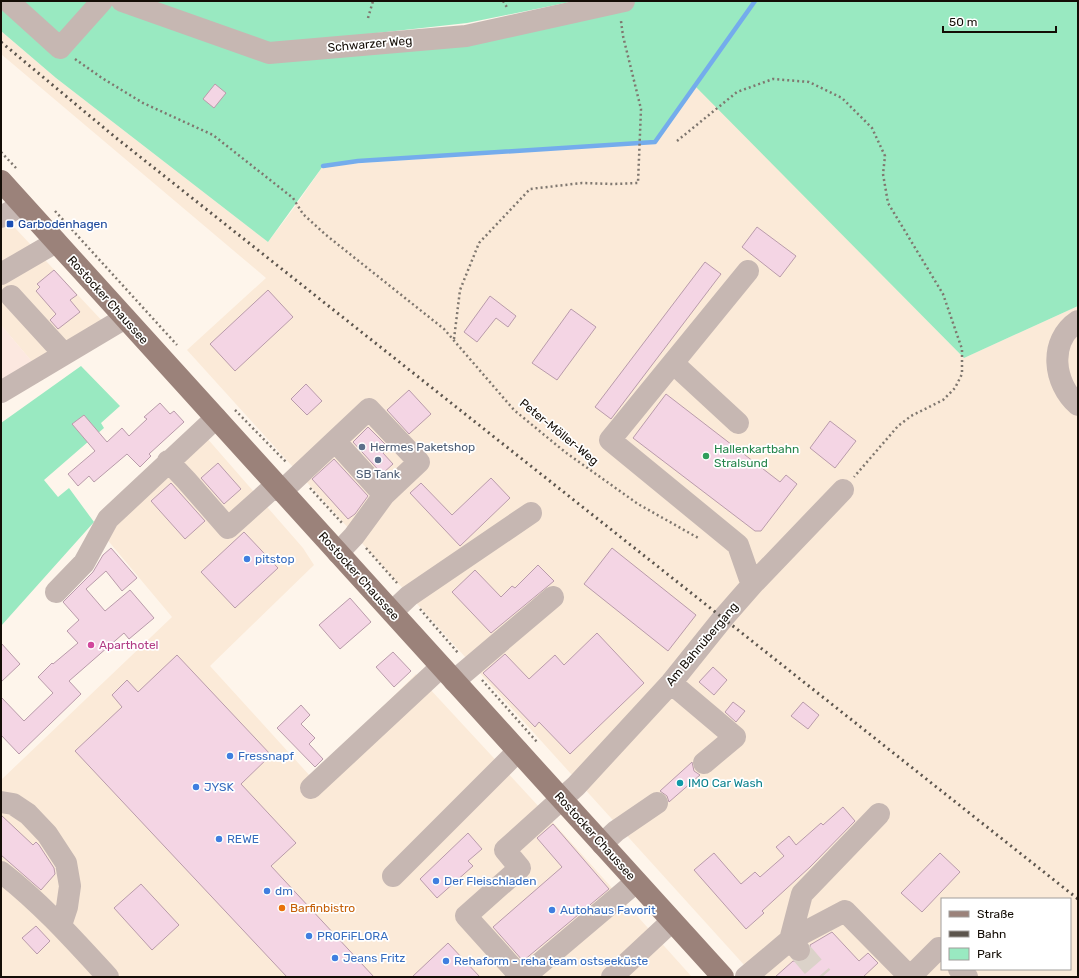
<svg xmlns="http://www.w3.org/2000/svg" width="1079" height="978" font-family="Rubik,sans-serif">
	<style>
		.built { fill: #fbead8; fill-rule: evenodd }
		.industrial { fill: #fce8e0 }
		.green { fill: #99e9c1 }
		.lines { fill: none; stroke-linecap: round; stroke-linejoin: round }
		.stream { stroke: #74acec; stroke-width: 4.5 }
		.building { fill: #f4d5e4; stroke: #b99baa }
		.minor-tunnel { stroke: #dbd2c9; stroke-width: 22; stroke-dasharray: 22 11; stroke-linecap: butt }
		.path { stroke: #7f776f; stroke-width: 2.5; stroke-dasharray: 2 3; stroke-linecap: butt }
		.minor { stroke: #c6b7b2; stroke-width: 22 }
		.major { stroke: #9b827a; stroke-width: 22 }
		.rail { stroke: #5c554d; stroke-width: 3; stroke-dasharray: 2 4; stroke-linecap: butt }
		.transit-dot { fill: #1a4fb4; stroke: #fff; stroke-width: 1.5 }
		.service-dot { fill: #5c6f8a; stroke: #fff; stroke-width: 1.5 }
		.leisure-dot { fill: #2e9e5b; stroke: #fff; stroke-width: 1.5 }
		.shop-dot { fill: #3f7fe0; stroke: #fff; stroke-width: 1.5 }
		.hotel-dot { fill: #d1479c; stroke: #fff; stroke-width: 1.5 }
		.culture-dot { fill: #0f9aa8; stroke: #fff; stroke-width: 1.5 }
		.food-dot { fill: #e8710a; stroke: #fff; stroke-width: 1.5 }
		.labels { text-anchor: middle; dominant-baseline: central; stroke-width: 3.5; stroke-linejoin: round; paint-order: stroke }
		.street-label { font-size: 12px; fill: #140d06; stroke: #fff }
		.transit-label { font-size: 12px; fill: #164399; stroke: #fff; text-anchor: start }
		.service-label { font-size: 12px; fill: #4e5e75; stroke: #fff; text-anchor: start }
		.leisure-label { font-size: 12px; fill: #27864d; stroke: #fff; text-anchor: start }
		.shop-label { font-size: 12px; fill: #366cbe; stroke: #fff; text-anchor: start }
		.hotel-label { font-size: 12px; fill: #b23c85; stroke: #fff; text-anchor: start }
		.culture-label { font-size: 12px; fill: #0d838f; stroke: #fff; text-anchor: start }
		.food-label { font-size: 12px; fill: #c56008; stroke: #fff; text-anchor: start }
	</style>
	<rect width="100%" height="100%" fill="#fef5eb"/>
	<path class="built" d="M 1,31 L 56,78 L 268,242 L 294,208 L 323,166 L 655,142 L 695,85 L 964,358 L 1078,306 L 1078,977 L 755,977 L 187,350 L 266,278 L 1,54 ZM 942,899 L 1070,899 L 1070,969 L 942,969 Z
		M 1,213 L 106,325 L 34,364 L 1,325 Z
		M 206,437 L 303,548 L 314,565 L 210,666 L 311,777 L 416,674 L 541,809 L 692,977 L 1,977 L 1,780 L 172,617 L 105,537 Z"/>
	<path class="industrial" d="M 1,325 L 34,364 L 1,386 Z"/>
	<path class="green" d="M 1,1 L 575,1 L 467,23 L 305,41 L 312,56 L 624,1 L 1078,1 L 1078,306 L 964,358 L 695,86 L 655,142 L 358,161 L 323,166 L 268,242 L 56,78 L 1,31 Z
		M 81,366 L 120,406 L 101,423 L 104,428 L 44,480 L 58,497 L 69,488 L 94,522 L 1,626 L 1,423 Z"/>
	<g class="lines">
		<path class="stream" d="M 323,166 L 358,161 L 655,142 L 755,1"/>
	</g>
	<path class="building" d="M 215,84 L 226,93 L 214,108 L 203,99 Z
		M 757,227 L 796,256 L 780,277 L 742,247 Z
		M 705,262 L 721,274 L 611,419 L 595,407 Z
		M 54,270 L 77,295 L 70,300 L 80,312 L 58,329 L 50,320 L 56,314 L 36,291 L 40,287 L 37,284 Z
		M 268,290 L 293,317 L 235,371 L 210,344 Z
		M 490,296 L 516,316 L 508,327 L 496,318 L 477,342 L 464,332 Z
		M 571,309 L 596,327 L 557,380 L 532,363 Z
		M 306,384 L 322,401 L 307,415 L 291,399 Z
		M 409,390 L 431,414 L 409,434 L 387,410 Z
		M 666,394 L 780,482 L 786,475 L 797,484 L 761,531 L 755,531 L 633,438 Z
		M 160,403 L 170,414 L 174,411 L 184,422 L 149,454 L 151,456 L 140,467 L 127,454 L 94,482 L 89,476 L 78,486 L 68,474 L 95,451 L 72,424 L 84,415 L 107,442 L 122,428 L 129,436 L 147,419 L 144,417 Z
		M 830,421 L 856,441 L 835,468 L 810,448 Z
		M 368,427 L 388,447 L 383,453 L 393,464 L 382,474 L 353,442 Z
		M 334,459 L 368,496 L 355,514 L 348,519 L 312,479 Z
		M 218,463 L 241,489 L 224,504 L 201,478 Z
		M 491,478 L 510,498 L 460,546 L 410,493 L 421,483 L 452,515 Z
		M 171,483 L 205,521 L 185,539 L 151,501 Z
		M 244,532 L 278,568 L 235,608 L 201,572 Z
		M 111,548 L 137,578 L 122,591 L 106,571 L 86,589 L 105,611 L 130,590 L 154,618 L 129,639 L 124,633 L 69,681 L 81,694 L 19,754 L 1,735 L 1,697 L 24,721 L 53,693 L 38,677 L 52,663 L 53,664 L 78,643 L 67,631 L 79,620 L 63,602 L 93,572 L 103,555 Z
		M 612,548 L 696,615 L 668,651 L 584,584 Z
		M 538,565 L 554,581 L 491,633 L 452,592 L 475,570 L 501,597 L 512,586 L 515,588 Z
		M 350,598 L 371,622 L 340,649 L 319,625 Z
		M 597,633 L 644,683 L 570,754 L 539,722 L 535,727 L 483,673 L 505,654 L 529,679 L 555,655 L 564,665 Z
		M 1,643 L 20,664 L 1,682 Z
		M 393,652 L 411,671 L 394,687 L 376,667 Z
		M 177,655 L 271,755 L 241,784 L 296,843 L 271,866 L 374,977 L 287,977 L 75,751 L 122,707 L 112,695 L 127,680 L 138,692 Z
		M 713,667 L 727,680 L 714,695 L 699,682 Z
		M 733,702 L 745,711 L 736,722 L 725,712 Z
		M 803,702 L 819,715 L 808,729 L 791,716 Z
		M 301,705 L 310,715 L 301,724 L 315,738 L 309,744 L 323,759 L 315,767 L 277,728 Z
		M 692,762 L 694,771 L 700,775 L 669,802 L 667,796 L 660,791 Z
		M 843,807 L 855,821 L 810,867 L 762,911 L 764,913 L 746,929 L 694,870 L 714,853 L 741,884 L 755,872 L 760,877 L 784,856 L 776,847 L 789,836 L 796,845 L 821,823 L 823,825 Z
		M 1,815 L 33,845 L 36,842 L 39,845 L 54,868 L 55,874 L 41,890 L 1,855 Z
		M 553,824 L 609,889 L 523,961 L 493,927 L 562,867 L 537,838 Z
		M 468,833 L 482,849 L 468,861 L 473,866 L 437,898 L 420,879 Z
		M 940,853 L 960,872 L 922,912 L 901,893 Z
		M 141,884 L 179,925 L 152,950 L 114,908 Z
		M 36,926 L 50,941 L 37,954 L 22,938 Z
		M 832,932 L 859,961 L 868,953 L 878,963 L 863,977 L 775,977 L 793,961 L 801,962 L 807,960 L 811,953 L 810,945 Z
		M 448,943 L 480,977 L 412,977 Z"/>
	<g class="lines">
		<path class="minor-tunnel" d="M 799,950 L 822,977"/>
		<path class="path" d="M 503,1 L 508,9
			M 368,18 L 373,1
			M 75,59 L 102,78 L 143,103 L 213,135 L 293,198 L 303,214 L 326,235 L 444,329 L 514,410 L 565,452 L 638,504 L 700,539
			M 677,141 L 737,92 L 773,79 L 809,82 L 842,98 L 872,128 L 885,156 L 883,174 L 888,203 L 943,294 L 962,349 L 962,374 L 955,388 L 943,400 L 911,416 L 898,426 L 854,477
			M 1,152 L 16,168
			M 55,211 L 177,345
			M 454,339 L 460,290 L 479,243 L 530,189 L 582,183 L 614,184 L 638,183 L 641,109 L 623,36 L 621,21
			M 235,410 L 286,462
			M 310,488 L 342,523
			M 366,548 L 397,583
			M 420,609 L 459,654
			M 482,680 L 537,742"/>
		<path class="minor" d="M 8,1 L 60,48 L 102,1
			M 122,1 L 269,53 L 466,36 L 624,1
			M 1,217 L 22,205
			M 748,271 L 610,440 L 738,545 L 752,585
			M 1,274 L 56,242
			M 11,296 L 64,354
			M 1078,321 C 1048,341 1053,383 1078,405
			M 673,363 L 738,423
			M 1,392 L 125,318
			M 335,441 L 369,409 L 419,462 L 384,495
			M 168,461 L 186,480 L 228,528 L 276,485
			M 282,491 L 335,441 L 384,495 L 354,536 L 338,553
			M 56,592 L 84,563 L 108,519 L 216,418
			M 392,612 L 409,596 L 531,513
			M 454,681 L 553,597
			M 671,683 L 735,737 L 704,763
			M 311,788 L 441,667
			M 1,802 L 13,804 L 28,814 L 47,834 L 66,863 L 70,886 L 67,907 L 61,925
			M 879,814 L 802,894 L 790,940 L 845,911 L 910,977 L 939,948 L 942,951
			M 602,844 L 616,831 L 657,803
			M 1,872 C 41,903 74,940 108,977
			M 393,876 L 518,751
			M 959,969 L 967,977
			M 521,977 L 466,916 L 520,868 L 505,850 L 576,786 L 671,683 L 724,617 L 752,585 L 843,490
			M 524,977 L 636,882
			M 612,977 L 672,921
			M 746,977 L 790,940 L 799,950"/>
		<path class="major" d="M 1,181 L 723,977"/>
		<path class="rail" d="M 1,42 L 115,137 L 1078,899"/>
	</g>
	<rect class="transit-dot" x="6" y="220" width="8" height="8" rx="2"/>
	<g class="service-dot">
		<circle cx="362" cy="447" r="4"/>
		<circle cx="378" cy="460" r="4"/>
	</g>
	<circle class="leisure-dot" cx="706" cy="456" r="4"/>
	<g class="shop-dot">
		<circle cx="247" cy="559" r="4"/>
		<circle cx="230" cy="756" r="4"/>
		<circle cx="196" cy="787" r="4"/>
		<circle cx="219" cy="839" r="4"/>
		<circle cx="436" cy="881" r="4"/>
		<circle cx="267" cy="891" r="4"/>
		<circle cx="552" cy="910" r="4"/>
		<circle cx="309" cy="936" r="4"/>
		<circle cx="335" cy="958" r="4"/>
		<circle cx="446" cy="961" r="4"/>
	</g>
	<circle class="hotel-dot" cx="91" cy="645" r="4"/>
	<circle class="culture-dot" cx="680" cy="783" r="4"/>
	<circle class="food-dot" cx="282" cy="908" r="4"/>
	<g class="labels">
		<g class="street-label">
			<text transform="translate(370 44) rotate(-5)">Schwarzer Weg</text>
			<text transform="translate(108 300) rotate(48)">Rostocker Chaussee</text>
			<text transform="translate(559 432) rotate(39)">Peter-Möller-Weg</text>
			<text transform="translate(359 576) rotate(48)">Rostocker Chaussee</text>
			<text transform="translate(702 644) rotate(-50)">Am Bahnübergang</text>
			<text transform="translate(595 836) rotate(48)">Rostocker Chaussee</text>
		</g>
		<g class="transit-label">
			<text x="18" y="224">Garbodenhagen</text>
		</g>
		<g class="service-label">
			<text x="370" y="447">Hermes Paketshop</text>
			<text x="378" y="474" text-anchor="middle">SB Tank</text>
		</g>
		<g class="leisure-label">
			<text x="714" y="449">Hallenkartbahn<tspan x="714" dy="14">Stralsund</tspan></text>
		</g>
		<g class="shop-label">
			<text x="255" y="559">pitstop</text>
			<text x="238" y="756">Fressnapf</text>
			<text x="204" y="787">JYSK</text>
			<text x="227" y="839">REWE</text>
			<text x="444" y="881">Der Fleischladen</text>
			<text x="275" y="891">dm</text>
			<text x="560" y="910">Autohaus Favorit</text>
			<text x="317" y="936">PROFiFLORA</text>
			<text x="343" y="958">Jeans Fritz</text>
			<text x="454" y="961">Rehaform - reha team ostseeküste</text>
		</g>
		<g class="hotel-label">
			<text x="99" y="645">Aparthotel</text>
		</g>
		<g class="culture-label">
			<text x="688" y="783">IMO Car Wash</text>
		</g>
		<g class="food-label">
			<text x="290" y="908">Barfinbistro</text>
		</g>
	</g>
	<rect width="1079" height="978" fill="none" stroke="#140d06" stroke-width="4"/>
	<rect x="941" y="898" width="130" height="72" fill="#ffffff" stroke="#a19e9b"/>
	<rect x="949" y="911" width="20" height="6" fill="#9b827a" stroke="#a19e9b"/>
	<text x="977" y="918" font-size="12" fill="#140d06">Straße</text>
	<rect x="949" y="931" width="20" height="6" fill="#5c554d" stroke="#a19e9b"/>
	<text x="977" y="938" font-size="12" fill="#140d06">Bahn</text>
	<rect x="949" y="948" width="20" height="12" fill="#99e9c1" stroke="#a19e9b"/>
	<text x="977" y="958" font-size="12" fill="#140d06">Park</text>
	<path d="M943 26v6h113v-6" fill="none" stroke="#140d06" stroke-width="2"/>
	<text x="949" y="26" font-size="12" fill="#140d06" stroke="#ffffff" stroke-width="3" paint-order="stroke">50 m</text>
</svg>
